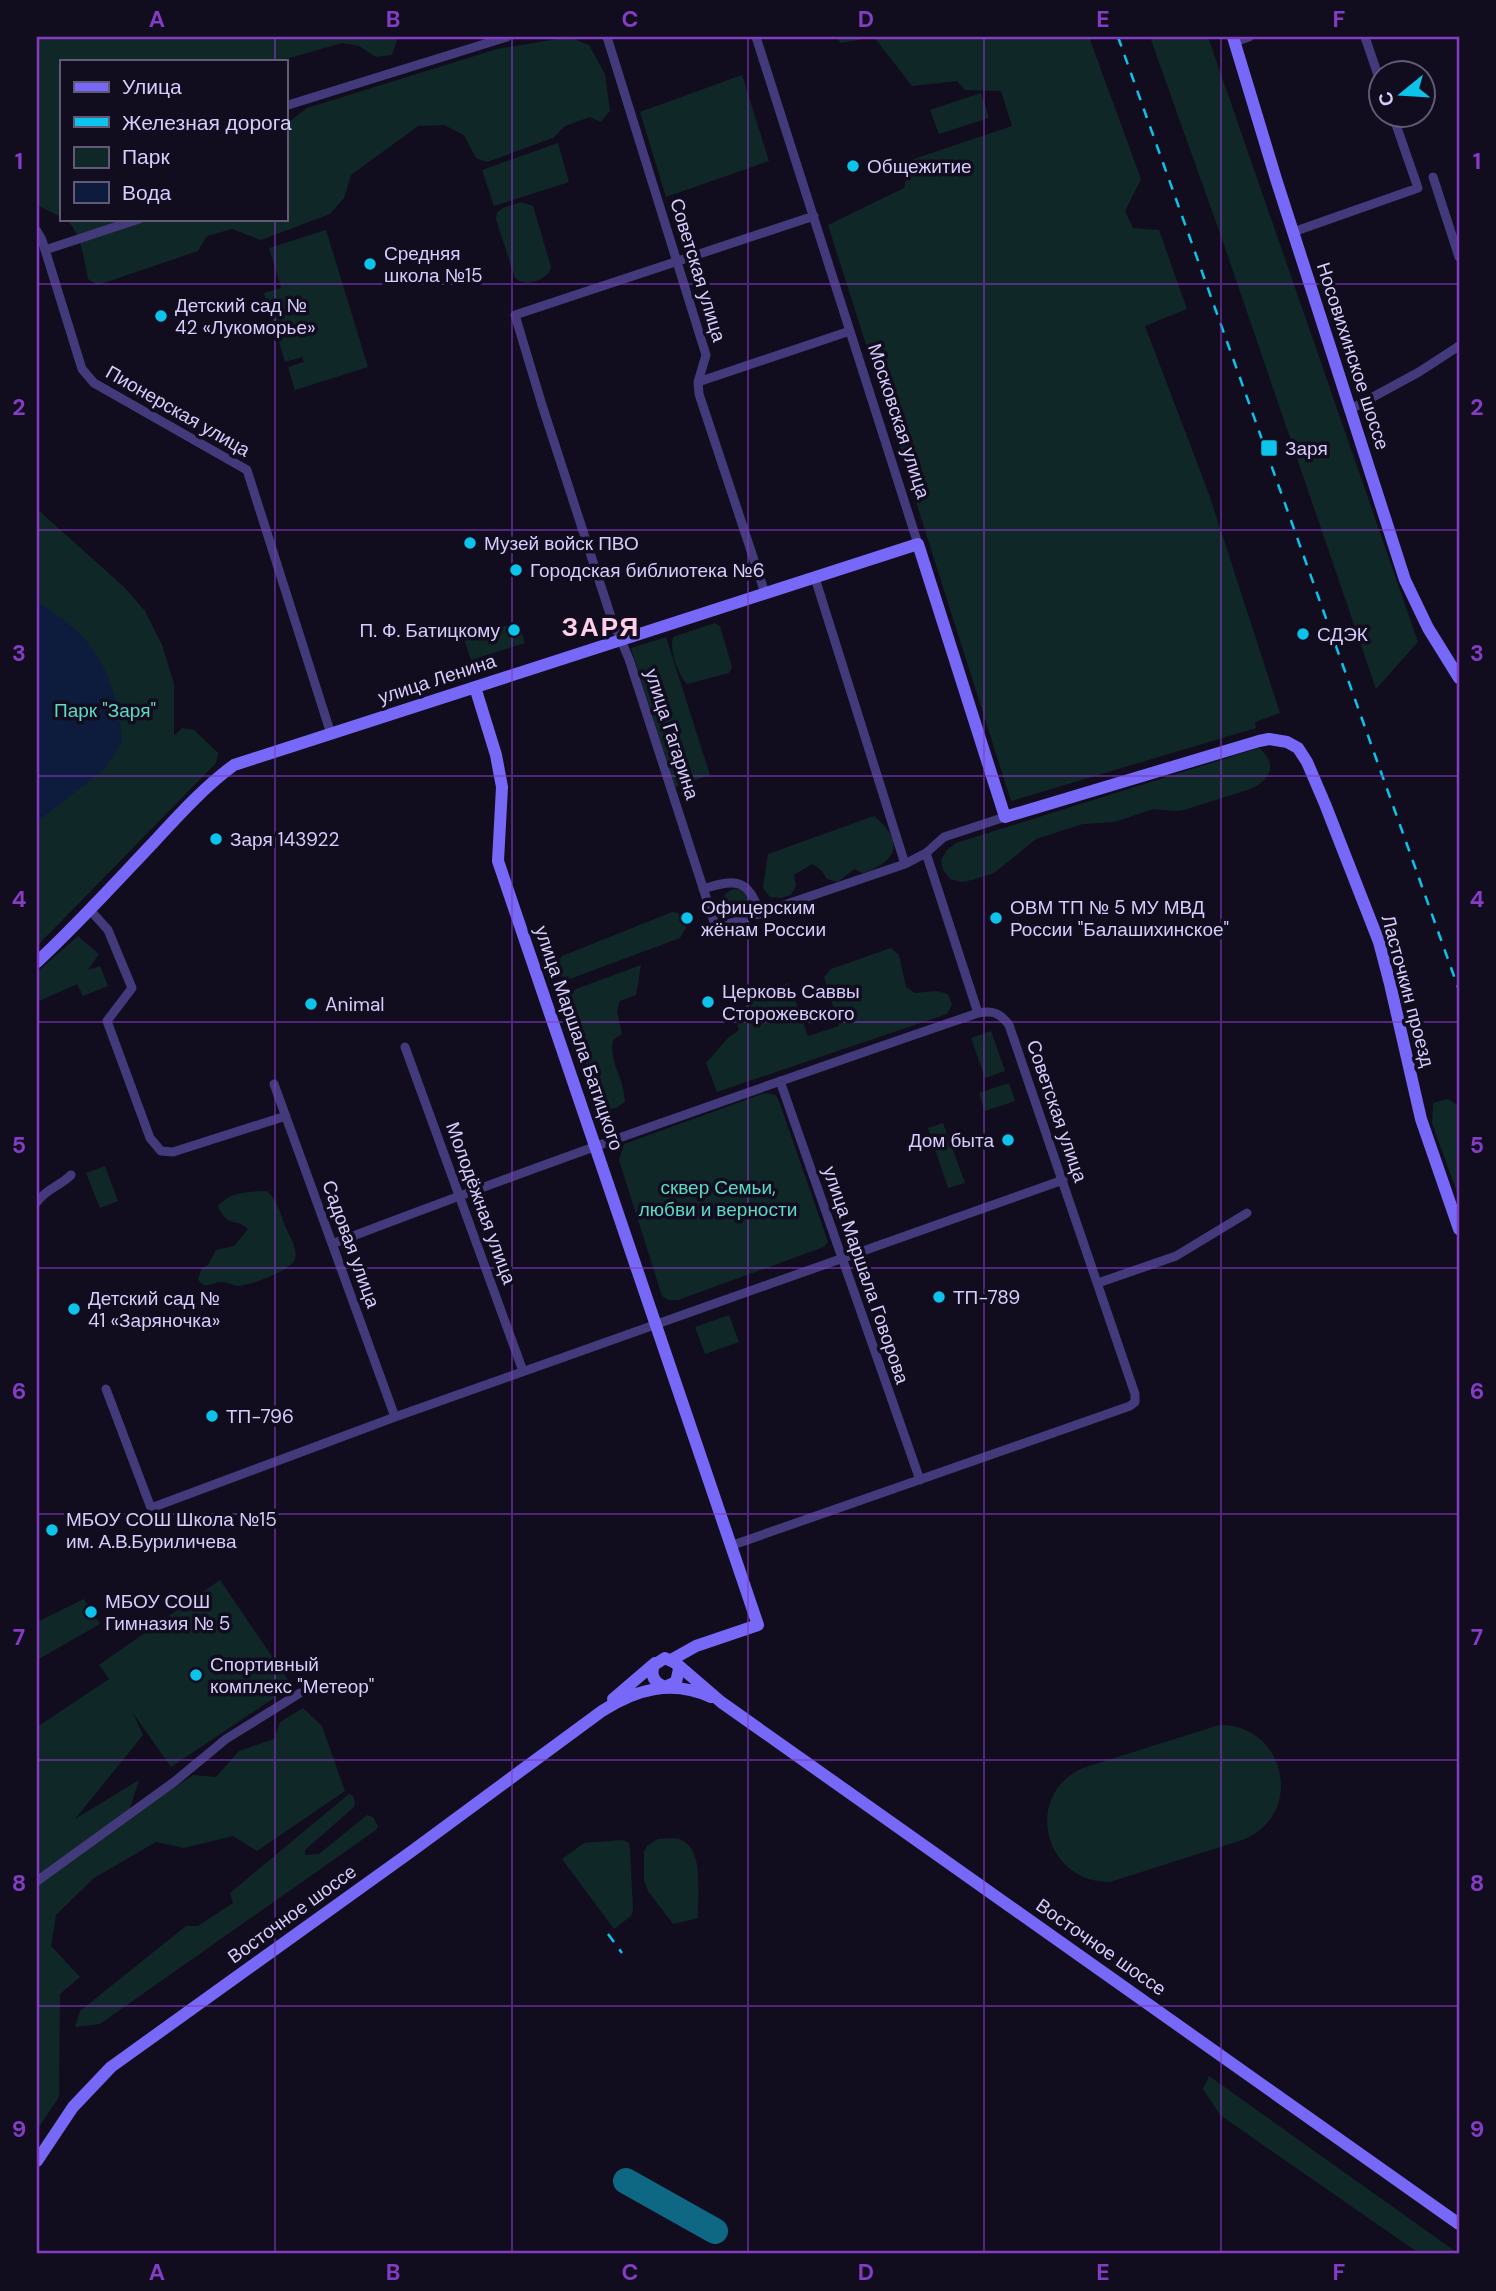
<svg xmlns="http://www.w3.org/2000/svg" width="1496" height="2291" font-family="'DM Sans',sans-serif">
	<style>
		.green { fill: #102728 }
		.water { fill: #0d1b3d }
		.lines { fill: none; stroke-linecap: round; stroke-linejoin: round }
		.taxiway { stroke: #0e6884; stroke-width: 26 }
		.street { stroke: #423a7b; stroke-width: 9 }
		.secondary { stroke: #7768f8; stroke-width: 12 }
		.rail { stroke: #0bc3eb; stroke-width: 2.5; stroke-dasharray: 10 9; stroke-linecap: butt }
		.grid { fill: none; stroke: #843cc5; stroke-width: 2; stroke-opacity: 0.55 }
		.poi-dot { fill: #0bc3eb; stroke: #110d1e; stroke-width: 2.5 }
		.labels { text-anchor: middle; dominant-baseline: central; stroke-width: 7; stroke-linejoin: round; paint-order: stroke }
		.poi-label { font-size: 19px; fill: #d6cdfd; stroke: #110d1e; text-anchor: start }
		.street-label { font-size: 19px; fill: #d6cdfd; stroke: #110d1e }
		.park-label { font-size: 19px; fill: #5dd9c3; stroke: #110d1e }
		.district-label { font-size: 26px; font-weight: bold; letter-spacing: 2px; fill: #fdcfe8; stroke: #110d1e }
		.neatline { fill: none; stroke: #843cc5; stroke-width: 2.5 }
		.grid-label { font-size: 23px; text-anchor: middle; font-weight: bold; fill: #843cc5 }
	</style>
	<rect width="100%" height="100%" fill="#110d1e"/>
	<path class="green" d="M 37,37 L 398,37 L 392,55 L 376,57 L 359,46 L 342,43 L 279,61 L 61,61 L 61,217 L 37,205 Z
		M 569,37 L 589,45 L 605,74 L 610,111 L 601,122 L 590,117 L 565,126 L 553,138 L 487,162 L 476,158 L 464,135 L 444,125 L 418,126 L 351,175 L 344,198 L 330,214 L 261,240 L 232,229 L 207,236 L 198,251 L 98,285 L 88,279 C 84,261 81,228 64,219 L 285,219 L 285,125 L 307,108 L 497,49 Z
		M 836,37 L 1089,37 L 1141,179 L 1125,211 L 1133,228 L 1159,230 L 1187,309 L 1145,326 L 1210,497 L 1280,713 L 1255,722 L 1256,728 L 1011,801 L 828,225 L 904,188 L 911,160 L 1012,126 L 1001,91 L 965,90 L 957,81 L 912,86 L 874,37 L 841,43 Z
		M 1150,37 L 1208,37 L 1418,642 L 1376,689 L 1222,239 Z
		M 742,75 L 769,161 L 666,197 L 640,112 Z
		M 981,93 L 989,118 L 939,134 L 930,110 Z
		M 558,143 L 569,182 L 494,206 L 482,170 Z
		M 521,202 L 533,206 L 551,267 C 549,280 525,288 515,278 L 496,219 L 497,212 L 503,208 Z
		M 326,230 L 368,367 L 295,390 L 288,367 L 304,362 L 302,357 L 285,362 L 264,293 L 281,288 L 269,248 Z
		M 37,509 L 124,587 L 145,611 L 162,645 L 174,684 L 174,736 L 182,728 L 194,730 L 218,753 L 216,763 L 37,946 Z
		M 518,622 L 525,643 L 471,660 L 464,639 Z
		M 715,623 L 720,626 L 732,667 L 729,673 L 687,684 C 678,674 669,650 673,637 Z
		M 666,637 L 710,775 L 675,787 L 631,648 Z
		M 1259,748 C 1278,764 1271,780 1250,789 L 1184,810 L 1174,811 L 1153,809 L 1115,822 L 1083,824 L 1036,839 L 994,873 L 972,880 L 961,882 L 950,879 L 943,870 L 941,860 L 947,850 L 956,843 Z
		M 874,816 C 905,841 898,861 863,873 L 854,869 L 838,882 L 827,879 L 821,870 L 812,864 L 794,875 L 796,886 L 791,895 L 781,898 L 770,897 L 763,888 L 768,854 Z
		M723 902a13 13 0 1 1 26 0a13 13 0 1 1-26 0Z
		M 672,912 L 678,913 L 686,928 L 680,938 L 567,980 L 559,974 L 556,964 L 562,956 Z
		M 78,936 L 99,954 L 88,970 L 100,966 L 108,986 L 83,996 L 77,984 L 37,1002 L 37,972 Z
		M 891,948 L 899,955 L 906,987 L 915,993 L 937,991 L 948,994 L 952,1005 L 947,1014 L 717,1092 L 706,1063 L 728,1038 L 739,1030 L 736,1016 C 754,994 763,991 789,983 L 808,1036 L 839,1026 L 824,977 L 831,969 Z
		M 641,965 L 636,995 L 620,1001 L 617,1011 L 622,1034 L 613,1040 C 608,1061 625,1080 625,1102 L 616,1108 L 606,1110 L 598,1102 L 567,1009 L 568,998 L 576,989 Z
		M 991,1031 L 1005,1071 L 985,1078 L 971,1038 Z
		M 1009,1083 L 1015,1101 L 985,1111 L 979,1093 Z
		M 765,1093 L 776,1095 L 780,1104 L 828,1242 L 824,1247 L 678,1300 L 668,1300 L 662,1296 L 619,1160 L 624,1144 Z
		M 1448,1099 L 1459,1106 L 1459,1198 L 1432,1123 L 1433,1103 Z
		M 943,1123 L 965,1183 L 948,1188 L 928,1128 Z
		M 105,1166 L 118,1201 L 100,1208 L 86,1173 Z
		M 267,1191 C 278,1201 280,1214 286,1228 C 290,1237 298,1250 295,1259 C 291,1271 249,1286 237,1286 C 232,1285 227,1282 221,1282 C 211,1282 205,1291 198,1279 L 202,1268 L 208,1265 L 216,1250 L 234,1246 L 248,1229 C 235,1217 228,1229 218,1206 C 231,1191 248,1192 267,1191 Z
		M 729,1315 L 739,1342 L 705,1354 L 695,1327 Z
		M 220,1580 L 292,1686 L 171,1767 L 133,1713 L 143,1735 L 75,1819 L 139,1780 L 126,1820 L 193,1775 L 216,1777 L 239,1751 L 274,1739 L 280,1722 L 303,1708 L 322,1726 L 345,1791 L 257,1851 L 233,1836 L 184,1848 L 156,1842 L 94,1878 L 56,1915 L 51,1946 L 80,1977 L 60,1994 L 59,2097 L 37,2130 L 37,1727 L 109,1679 L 99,1665 Z
		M 84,1599 L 100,1624 L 37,1660 L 37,1622 Z
		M 1219,1725 C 1284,1723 1306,1812 1245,1839 L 1110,1882 C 1044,1883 1022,1795 1083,1768 Z
		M 349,1794 L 353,1796 L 355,1802 L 354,1807 L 305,1850 L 305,1855 L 319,1854 L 367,1815 L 373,1817 L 378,1826 L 376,1830 L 100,2024 L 75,2027 L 80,2011 L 186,1926 L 198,1926 L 233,1903 L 230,1893 Z
		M 658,1839 C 665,1839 674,1837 681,1840 C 705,1850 697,1896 698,1918 L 673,1924 L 648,1891 L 644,1881 L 644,1852 L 647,1846 Z
		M 623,1840 L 629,1843 L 630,1850 L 633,1910 L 631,1916 L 614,1929 L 562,1859 L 584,1843 Z
		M 1209,2076 L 1459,2254 L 1420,2254 L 1220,2115 L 1203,2089 Z"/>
	<path class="water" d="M 37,601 C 50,611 65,620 77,631 C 107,659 119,701 122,741 L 106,768 L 37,822 Z"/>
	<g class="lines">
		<path class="taxiway" d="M 626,2181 L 715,2231"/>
		<path class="street" d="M 607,37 L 706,355 L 698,382 L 699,394 L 765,593
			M 756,37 L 918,544
			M 1365,37 L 1380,81
			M 1234,42 L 1249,37
			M 285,106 L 507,37
			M 1433,177 L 1459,257
			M 814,216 L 515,315 L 542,405 L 611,617 L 629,659 L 716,928 L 905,864 L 926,853 L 944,837 L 1005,817
			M 37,231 L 42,240 L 82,369 L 94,383 L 247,470 L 331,734
			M 1293,232 L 1418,188 L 1393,116
			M 45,250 L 139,219
			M 698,382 L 850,331
			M 1349,410 L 1419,372 L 1459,346
			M 815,578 L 905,864
			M 926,853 L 978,1013
			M 703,889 C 736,878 749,879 760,914
			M 90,910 L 108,930 L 132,988 L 107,1021 L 150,1138 L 161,1151 L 173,1152 L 286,1116
			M 405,1047 L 523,1371
			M 780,1081 L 920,1480
			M 274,1084 L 395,1417
			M 37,1202 C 46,1189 60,1186 71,1175
			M 332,1244 C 546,1162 762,1087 978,1013 C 993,1010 1000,1013 1009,1025 L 1135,1394 L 1135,1402 L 1130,1406 L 733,1545
			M 1098,1283 L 1176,1256 L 1247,1213
			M 106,1389 L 151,1508 L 395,1417 L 1063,1180
			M 37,1881 L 174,1782 L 226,1739 L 300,1693"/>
		<path class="secondary" d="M 1233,37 L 1276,179 L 1405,580 L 1428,628 L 1459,678
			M 475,687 L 496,755 L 502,787 L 498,861 L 758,1625 L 696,1646 L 671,1660
			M 37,962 C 78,924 115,883 153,843 C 178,816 204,787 234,765 L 918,544 L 1005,817 L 1259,741 L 1269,739 L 1287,742 L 1298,748 L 1307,762 L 1325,804 L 1379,942 L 1390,984 L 1421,1119 L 1459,1229
			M 677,1664 L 679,1669 L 676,1682 L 665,1687 C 654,1683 650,1675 654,1665 L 665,1658 L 677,1664 L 721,1702 L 1459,2224
			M 613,1699 L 655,1663
			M 37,2161 L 73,2107 L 111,2067 L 412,1851 L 602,1711 C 636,1689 672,1679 711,1697"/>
		<path class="rail" d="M 1118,37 L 1459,990
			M 608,1934 L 622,1953"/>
	</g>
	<path class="grid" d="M 275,37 L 275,61M 512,37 L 512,2254M 748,37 L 748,2254M 984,37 L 984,2254M 1221,37 L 1221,2254M 275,219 L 275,2254M 37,284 L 1459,284M 37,530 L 1459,530M 37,776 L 1459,776M 37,1022 L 1459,1022M 37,1268 L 1459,1268M 37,1514 L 1459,1514M 37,1760 L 1459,1760M 37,2006 L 1459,2006"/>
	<g class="poi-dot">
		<circle cx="853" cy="166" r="7"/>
		<circle cx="370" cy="264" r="7"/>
		<circle cx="161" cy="316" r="7"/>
		<rect x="1260" y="439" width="18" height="18" rx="3.5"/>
		<circle cx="470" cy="543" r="7"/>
		<circle cx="516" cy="570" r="7"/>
		<circle cx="514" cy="630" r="7"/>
		<circle cx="1303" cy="634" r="7"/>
		<circle cx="216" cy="839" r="7"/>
		<circle cx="687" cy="918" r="7"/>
		<circle cx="996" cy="918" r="7"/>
		<circle cx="708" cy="1002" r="7"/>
		<circle cx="311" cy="1004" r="7"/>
		<circle cx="1008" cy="1140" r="7"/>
		<circle cx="939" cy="1297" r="7"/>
		<circle cx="74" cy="1309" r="7"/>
		<circle cx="212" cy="1416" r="7"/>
		<circle cx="52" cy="1530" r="7"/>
		<circle cx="91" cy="1612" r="7"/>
		<circle cx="196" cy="1675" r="7"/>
	</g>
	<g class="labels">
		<g class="poi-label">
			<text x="867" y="166">Общежитие</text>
			<text x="384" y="253">Средняя<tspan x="384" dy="22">школа №15</tspan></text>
			<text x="175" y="305">Детский сад №<tspan x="175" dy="22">42 «Лукоморье»</tspan></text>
			<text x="1285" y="448">Заря</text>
			<text x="484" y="543">Музей войск ПВО</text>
			<text x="530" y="570">Городская библиотека №6</text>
			<text x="500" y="630" text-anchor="end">П. Ф. Батицкому</text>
			<text x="1317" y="634">СДЭК</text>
			<text x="230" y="839">Заря 143922</text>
			<text x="701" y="907">Офицерским<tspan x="701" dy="22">жёнам России</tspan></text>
			<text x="1010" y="907">ОВМ ТП № 5 МУ МВД<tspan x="1010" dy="22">России "Балашихинское"</tspan></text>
			<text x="722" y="991">Церковь Саввы<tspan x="722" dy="22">Сторожевского</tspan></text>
			<text x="325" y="1004">Animal</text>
			<text x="994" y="1140" text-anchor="end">Дом быта</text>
			<text x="953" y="1297">ТП-789</text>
			<text x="88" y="1298">Детский сад №<tspan x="88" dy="22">41 «Заряночка»</tspan></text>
			<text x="226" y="1416">ТП-796</text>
			<text x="66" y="1519">МБОУ СОШ Школа №15<tspan x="66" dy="22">им. А.В.Буриличева</tspan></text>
			<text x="105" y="1601">МБОУ СОШ<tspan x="105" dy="22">Гимназия № 5</tspan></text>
			<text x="210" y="1664">Спортивный<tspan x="210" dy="22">комплекс "Метеор"</tspan></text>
		</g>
		<g class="street-label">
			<text transform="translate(698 270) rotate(73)">Советская улица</text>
			<text transform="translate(1353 356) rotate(72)">Носовихинское шоссе</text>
			<text transform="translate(178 411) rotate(30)">Пионерская улица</text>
			<text transform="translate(899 421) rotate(72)">Московская улица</text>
			<text transform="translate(437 679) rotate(-18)">улица Ленина</text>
			<text transform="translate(672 734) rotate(72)">улица Гагарина</text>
			<text transform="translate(1408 991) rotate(75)">Ласточкин проезд</text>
			<text transform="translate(579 1038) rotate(71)">улица Маршала Батицкого</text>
			<text transform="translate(1057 1111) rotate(71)">Советская улица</text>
			<text transform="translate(481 1203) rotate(70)">Молодёжная улица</text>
			<text transform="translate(351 1244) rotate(70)">Садовая улица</text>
			<text transform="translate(866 1275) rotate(71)">улица Маршала Говорова</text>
			<text transform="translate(292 1914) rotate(-36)">Восточное шоссе</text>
			<text transform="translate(1101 1947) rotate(35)">Восточное шоссе</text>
		</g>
		<g class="park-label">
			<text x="105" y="710">Парк "Заря"</text>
			<text x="718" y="1187">сквер Семьи,<tspan x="718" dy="22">любви и верности</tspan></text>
		</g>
		<g class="district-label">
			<text x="601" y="627">ЗАРЯ</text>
		</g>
	</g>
	<rect width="1496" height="2291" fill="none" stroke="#110d1e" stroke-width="77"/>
	<rect x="60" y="60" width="228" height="161" fill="#110d1e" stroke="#605a77" stroke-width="2"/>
	<rect x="74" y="82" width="35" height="10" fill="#7768f8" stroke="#605a77" stroke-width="2"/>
	<text x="122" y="94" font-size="21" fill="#d6cdfd">Улица</text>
	<rect x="74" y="117" width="35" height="10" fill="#0bc3eb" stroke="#605a77" stroke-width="2"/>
	<text x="122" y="130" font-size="21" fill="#d6cdfd">Железная дорога</text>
	<rect x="74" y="147" width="35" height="21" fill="#102728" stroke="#605a77" stroke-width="2"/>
	<text x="122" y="164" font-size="21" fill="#d6cdfd">Парк</text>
	<rect x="74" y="182" width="35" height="21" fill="#0d1b3d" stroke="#605a77" stroke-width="2"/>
	<text x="122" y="200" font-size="21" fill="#d6cdfd">Вода</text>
	<g transform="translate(1402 94) rotate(252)"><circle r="33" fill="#110d1e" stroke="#605a77" stroke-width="2"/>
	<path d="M0-5L12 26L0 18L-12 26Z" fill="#0bc3eb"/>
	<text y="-10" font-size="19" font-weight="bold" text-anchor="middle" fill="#d6cdfd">С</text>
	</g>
	<rect x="38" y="38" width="1420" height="2214" class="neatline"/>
	<g class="grid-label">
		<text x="157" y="27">A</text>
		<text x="393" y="27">B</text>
		<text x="630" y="27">C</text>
		<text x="866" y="27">D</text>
		<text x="1103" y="27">E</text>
		<text x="1339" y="27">F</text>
		<text x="19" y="169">1</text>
		<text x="1477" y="169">1</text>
		<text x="19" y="415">2</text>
		<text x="1477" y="415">2</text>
		<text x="19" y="661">3</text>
		<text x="1477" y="661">3</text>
		<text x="19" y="907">4</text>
		<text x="1477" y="907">4</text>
		<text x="19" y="1153">5</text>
		<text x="1477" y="1153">5</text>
		<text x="19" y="1399">6</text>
		<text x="1477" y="1399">6</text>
		<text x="19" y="1645">7</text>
		<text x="1477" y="1645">7</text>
		<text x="19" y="1891">8</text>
		<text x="1477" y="1891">8</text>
		<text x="19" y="2137">9</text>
		<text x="1477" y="2137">9</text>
		<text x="157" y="2280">A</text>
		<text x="393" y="2280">B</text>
		<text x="630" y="2280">C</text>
		<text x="866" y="2280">D</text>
		<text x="1103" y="2280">E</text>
		<text x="1339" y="2280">F</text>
	</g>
</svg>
